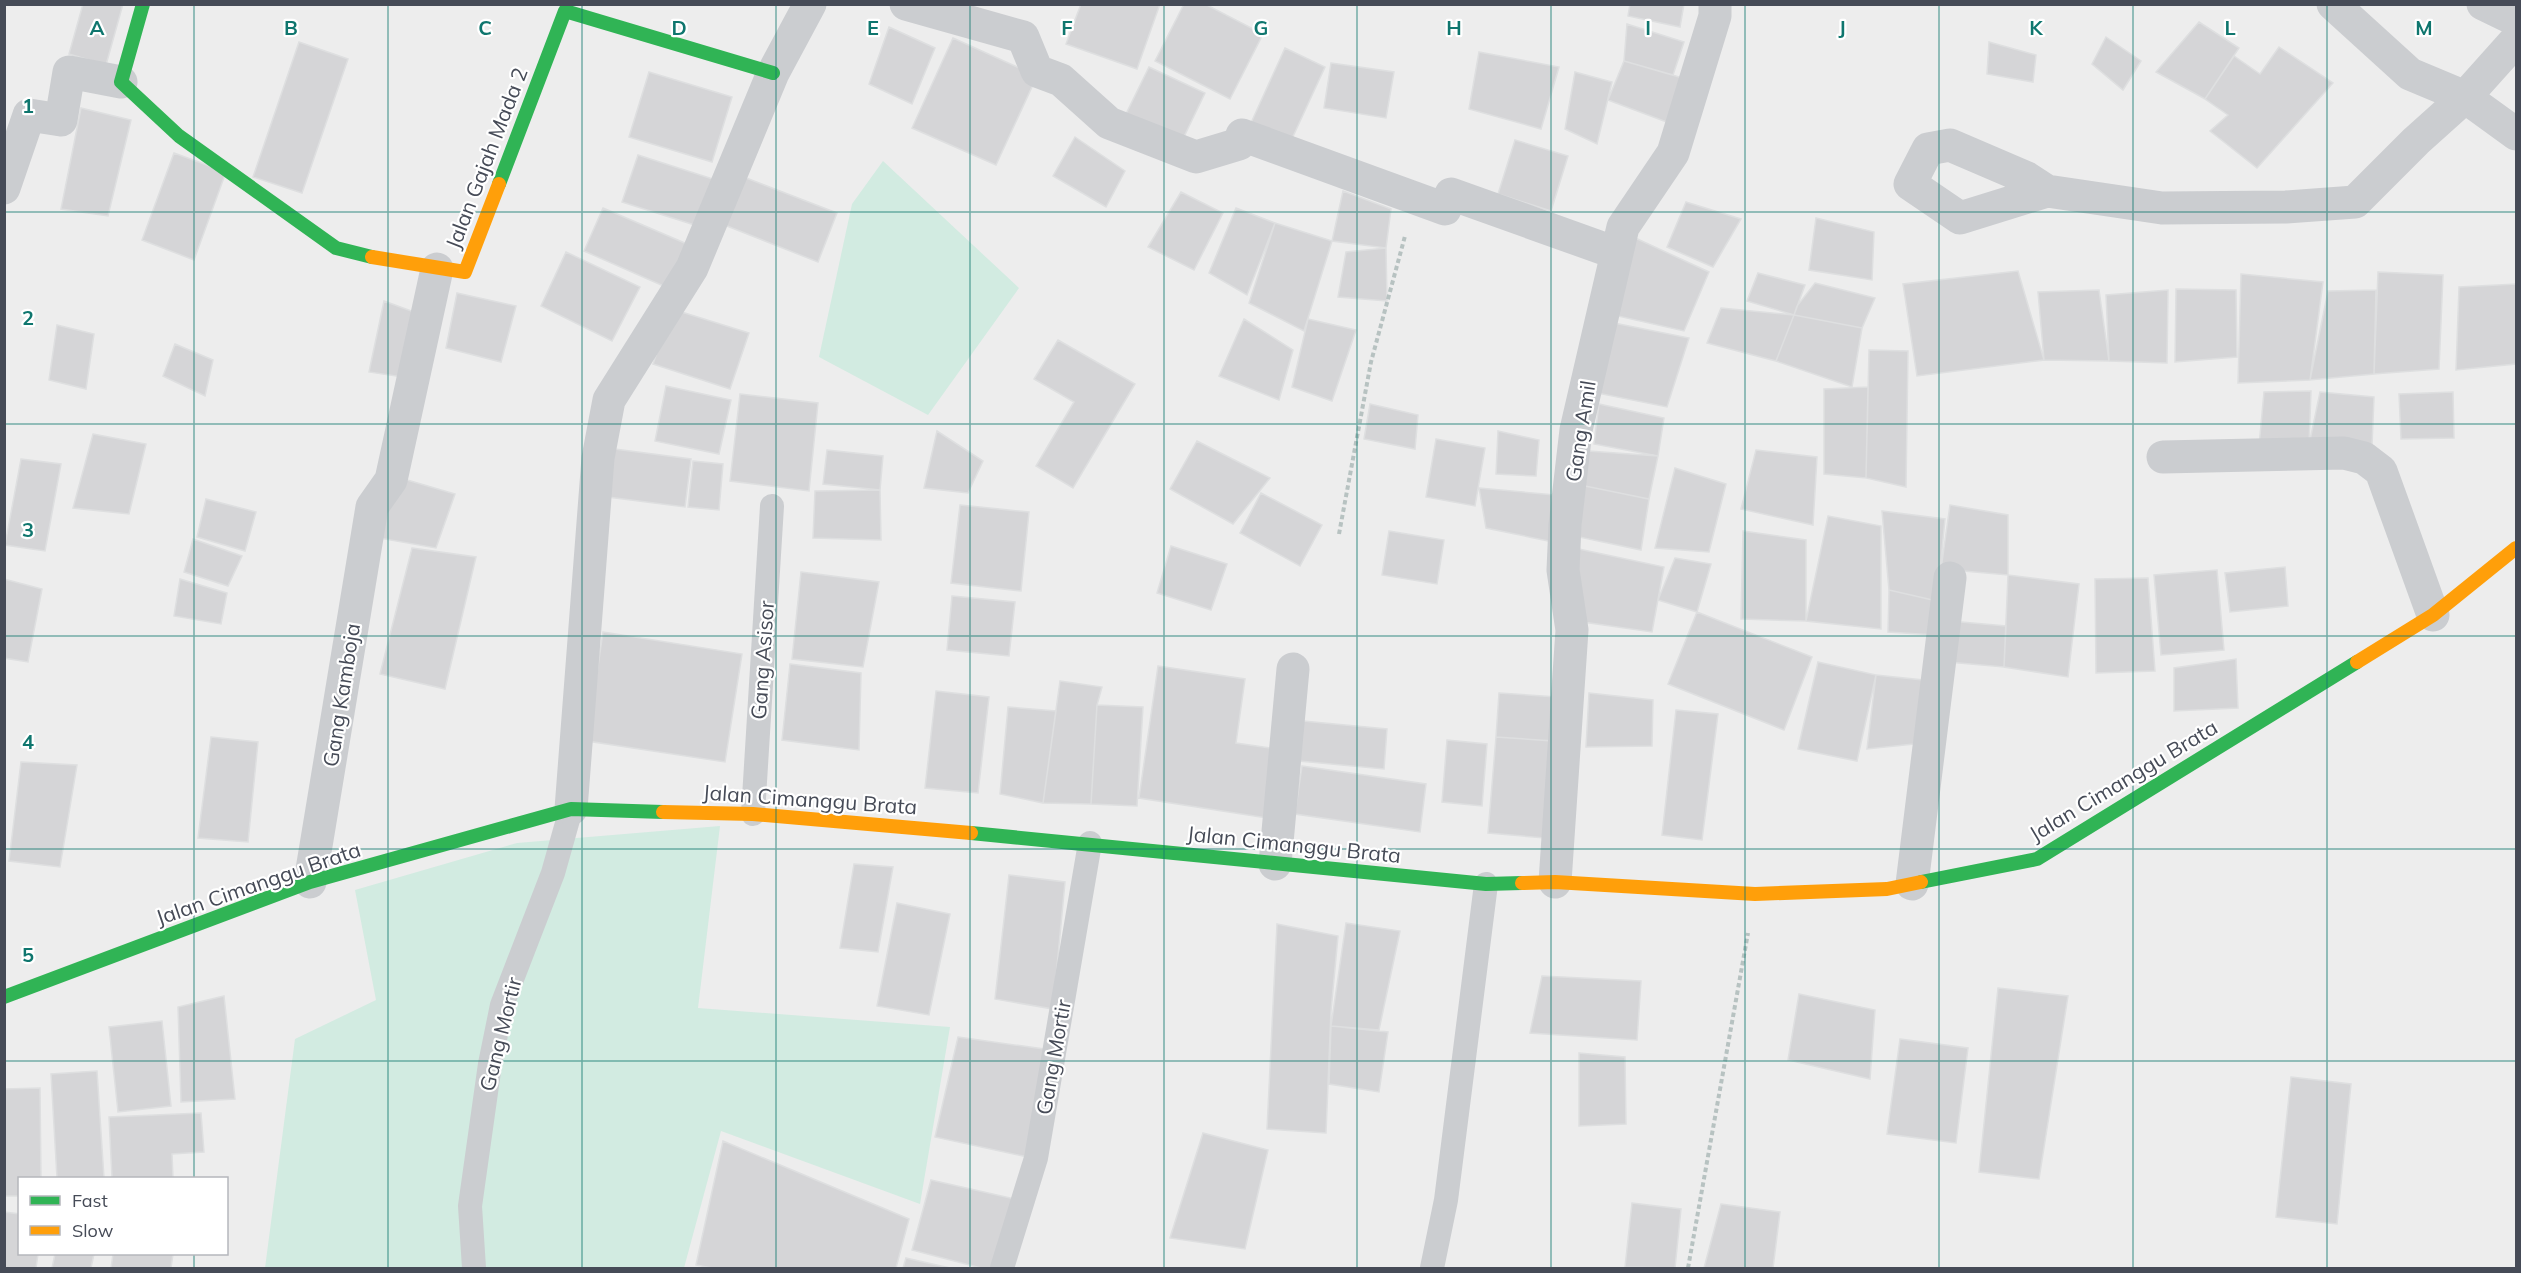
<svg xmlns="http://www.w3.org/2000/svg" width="2521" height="1273" font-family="Mulish,sans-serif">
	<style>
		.green { fill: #d2ebe1 }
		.building { fill: #d5d5d7; stroke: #dedfe0; stroke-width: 1.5 }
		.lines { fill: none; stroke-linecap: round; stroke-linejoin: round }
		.path { stroke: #b7c2c1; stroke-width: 4; stroke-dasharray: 4.5 3; stroke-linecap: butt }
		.lane { stroke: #cbcdd0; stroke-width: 24 }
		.street { stroke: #cbcdd0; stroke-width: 33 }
		.fast { stroke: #30b455; stroke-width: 14 }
		.slow { stroke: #ff9f0a; stroke-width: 14 }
		.grid { fill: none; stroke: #0f766e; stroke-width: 1.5; stroke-opacity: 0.55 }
		.labels { text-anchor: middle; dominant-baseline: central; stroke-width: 4.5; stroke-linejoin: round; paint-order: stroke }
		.street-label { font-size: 21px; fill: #464b57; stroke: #fff }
		.grid-label { font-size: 20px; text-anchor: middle; font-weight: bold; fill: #0f766e; stroke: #fff; stroke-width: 4.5; stroke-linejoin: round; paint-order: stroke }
	</style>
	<rect width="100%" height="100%" fill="#ededed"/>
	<path class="green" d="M 883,161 L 1019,288 L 928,415 L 819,357 L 852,204 Z
		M 720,826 L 698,1008 L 950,1027 L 920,1204 L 721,1131 L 684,1268 L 265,1268 L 295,1039 L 376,1000 L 355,890 L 517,843 Z"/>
	<path class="building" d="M 83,4 L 123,4 L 106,65 L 69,54 Z
		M 1081,4 L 1160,4 L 1137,69 L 1066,44 Z
		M 1184,4 L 1205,4 L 1263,34 L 1230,99 L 1155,61 Z
		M 1630,4 L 1684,4 L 1680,27 L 1628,16 Z
		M 2199,22 L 2239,48 L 2205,99 L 2156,72 Z
		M 1627,24 L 1684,42 L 1673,75 L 1624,61 Z
		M 889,27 L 935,48 L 912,104 L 869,84 Z
		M 2106,37 L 2141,61 L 2123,90 L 2092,64 Z
		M 953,38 L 1037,76 L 996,165 L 912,128 Z
		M 299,42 L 348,59 L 302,193 L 253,177 Z
		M 1989,42 L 2036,55 L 2033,82 L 1987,74 Z
		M 2279,47 L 2333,83 L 2257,168 L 2210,131 L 2228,115 L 2205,99 L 2234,56 L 2260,74 Z
		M 1285,48 L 1325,67 L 1290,143 L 1250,125 Z
		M 1479,52 L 1559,67 L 1541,129 L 1469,109 Z
		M 1624,61 L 1693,81 L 1680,127 L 1608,100 Z
		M 1331,63 L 1394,72 L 1386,118 L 1324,108 Z
		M 1149,67 L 1205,93 L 1180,145 L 1124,118 Z
		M 649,72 L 732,97 L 712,162 L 629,137 Z
		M 1575,72 L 1612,82 L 1597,144 L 1565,129 Z
		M 81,108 L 131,120 L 108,216 L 61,209 Z
		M 1075,137 L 1125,171 L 1106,207 L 1053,176 Z
		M 1515,140 L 1568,156 L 1551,211 L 1498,194 Z
		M 174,153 L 226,172 L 194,260 L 142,240 Z
		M 638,155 L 719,181 L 704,228 L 622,202 Z
		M 741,176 L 837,213 L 818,262 L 722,224 Z
		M 1343,191 L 1391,209 L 1386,248 L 1332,241 Z
		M 1181,192 L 1223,213 L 1194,270 L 1148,247 Z
		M 1686,202 L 1741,219 L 1713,267 L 1667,247 Z
		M 603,208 L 687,244 L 668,288 L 584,251 Z
		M 1236,208 L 1275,223 L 1247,295 L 1209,273 Z
		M 1816,218 L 1874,232 L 1872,280 L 1809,270 Z
		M 1275,223 L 1332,241 L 1304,331 L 1249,303 Z
		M 1631,236 L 1709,272 L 1684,331 L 1609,314 Z
		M 1386,248 L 1387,301 L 1338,297 L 1346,252 Z
		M 566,252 L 640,287 L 612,341 L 541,306 Z
		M 2018,271 L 2044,360 L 1917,376 L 1903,284 Z
		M 2378,272 L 2443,275 L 2439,369 L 2374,374 Z
		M 1758,273 L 1805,285 L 1794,315 L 1747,301 Z
		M 2241,274 L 2323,282 L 2310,380 L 2238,383 Z
		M 1815,283 L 1875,298 L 1862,328 L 1794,315 L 1797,306 Z
		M 2516,284 L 2516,364 L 2456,370 L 2459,287 Z
		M 2176,289 L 2236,290 L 2237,357 L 2175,362 Z
		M 2099,290 L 2109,361 L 2044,360 L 2038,292 Z
		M 2168,290 L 2167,363 L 2109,361 L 2106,295 Z
		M 2376,290 L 2374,374 L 2310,380 L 2328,291 Z
		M 457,293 L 516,306 L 501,362 L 446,348 Z
		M 384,301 L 425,316 L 409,378 L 369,372 Z
		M 1721,308 L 1794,315 L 1776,361 L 1707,343 Z
		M 672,309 L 749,333 L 730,389 L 653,364 Z
		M 1794,315 L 1862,328 L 1852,387 L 1776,361 Z
		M 1244,319 L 1293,350 L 1279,400 L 1219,376 Z
		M 1308,319 L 1356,330 L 1332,401 L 1292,387 Z
		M 1614,323 L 1689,338 L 1667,407 L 1597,393 Z
		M 57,325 L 94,334 L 86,389 L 49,380 Z
		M 1058,340 L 1135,384 L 1073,488 L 1036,466 L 1074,402 L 1034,379 Z
		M 175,344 L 213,360 L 205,396 L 163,376 Z
		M 1869,350 L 1908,351 L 1906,487 L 1866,478 Z
		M 666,386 L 731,400 L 719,454 L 655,441 Z
		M 1868,387 L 1866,478 L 1824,474 L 1824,389 Z
		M 2311,391 L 2309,445 L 2259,446 L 2264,392 Z
		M 2320,392 L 2374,397 L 2372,446 L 2309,445 Z
		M 2453,392 L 2454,438 L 2401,439 L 2399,394 Z
		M 740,394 L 818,403 L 809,491 L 730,481 Z
		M 1370,404 L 1418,415 L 1415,449 L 1364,439 Z
		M 1599,404 L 1664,418 L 1658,456 L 1594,444 Z
		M 937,431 L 983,461 L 968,493 L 924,488 Z
		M 1498,431 L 1539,440 L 1536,476 L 1496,474 Z
		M 93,434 L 146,444 L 129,514 L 73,508 Z
		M 1436,439 L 1485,448 L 1475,506 L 1426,497 Z
		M 1197,441 L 1270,478 L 1233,524 L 1170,489 Z
		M 607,448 L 691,459 L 685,507 L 600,496 Z
		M 827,450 L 883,456 L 880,490 L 823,484 Z
		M 1756,450 L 1817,457 L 1813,525 L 1741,509 Z
		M 1588,451 L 1658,456 L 1649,499 L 1585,486 Z
		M 21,459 L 61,464 L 45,551 L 5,545 Z
		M 693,461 L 723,464 L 719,510 L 688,507 Z
		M 1675,468 L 1726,484 L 1709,552 L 1655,548 Z
		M 397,477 L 455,494 L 436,548 L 379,538 Z
		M 1585,486 L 1649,499 L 1641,550 L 1579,537 Z
		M 1479,488 L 1555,495 L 1558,543 L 1486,528 Z
		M 880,490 L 881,540 L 813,538 L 815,491 Z
		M 1261,493 L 1322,525 L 1300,566 L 1240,533 Z
		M 206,499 L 256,512 L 245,551 L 197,537 Z
		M 960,505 L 1029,512 L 1021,591 L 951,583 Z
		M 1950,505 L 2008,515 L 2008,575 L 1941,569 Z
		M 1882,511 L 1945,519 L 1937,601 L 1889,590 Z
		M 1828,516 L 1881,526 L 1881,629 L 1806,621 Z
		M 1389,531 L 1444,540 L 1437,584 L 1382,575 Z
		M 1743,531 L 1806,540 L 1806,621 L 1741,619 Z
		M 193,539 L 242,556 L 228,586 L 184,572 Z
		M 1171,546 L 1227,564 L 1211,610 L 1157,593 Z
		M 412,548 L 476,557 L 445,689 L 380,674 Z
		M 1574,548 L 1664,567 L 1652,632 L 1576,621 Z
		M 1675,558 L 1711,564 L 1697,612 L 1658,600 Z
		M 2285,567 L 2288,606 L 2230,612 L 2225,573 Z
		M 2217,570 L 2224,650 L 2161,655 L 2154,575 Z
		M 801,572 L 879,582 L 863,667 L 792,659 Z
		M 2008,575 L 2079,584 L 2068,677 L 2004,667 Z
		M 2148,578 L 2155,671 L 2096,673 L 2095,579 Z
		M 4,579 L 42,589 L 28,662 L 4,658 Z
		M 180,579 L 227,593 L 221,624 L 174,616 Z
		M 1889,590 L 1937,601 L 1935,635 L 1888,632 Z
		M 952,596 L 1015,602 L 1009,656 L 947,650 Z
		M 1697,612 L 1812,657 L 1784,730 L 1668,684 Z
		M 1950,621 L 2006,626 L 2004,667 L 1948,662 Z
		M 603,632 L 742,654 L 725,762 L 587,741 Z
		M 2236,659 L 2238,708 L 2174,711 L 2174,668 Z
		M 1818,662 L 1876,675 L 1857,761 L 1798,749 Z
		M 790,664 L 861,673 L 859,750 L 782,740 Z
		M 1158,666 L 1245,679 L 1236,743 L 1283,750 L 1274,819 L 1139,798 Z
		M 1876,675 L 1923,680 L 1914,744 L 1867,749 Z
		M 1060,681 L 1102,687 L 1097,705 L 1091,804 L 1043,803 Z
		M 936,691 L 989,697 L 978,793 L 925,788 Z
		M 1499,693 L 1557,697 L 1553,741 L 1496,737 Z
		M 1589,693 L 1653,700 L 1652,746 L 1586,747 Z
		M 1097,705 L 1143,707 L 1137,806 L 1091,804 Z
		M 1008,707 L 1056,711 L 1043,803 L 1000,794 Z
		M 1676,710 L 1718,714 L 1702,840 L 1662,835 Z
		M 1303,721 L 1387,729 L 1384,769 L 1299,761 Z
		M 211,737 L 258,742 L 248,842 L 198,838 Z
		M 1496,737 L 1553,741 L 1545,838 L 1488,833 Z
		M 1447,740 L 1487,744 L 1482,806 L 1442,802 Z
		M 21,762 L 77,765 L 60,867 L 9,861 Z
		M 1302,766 L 1426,784 L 1420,832 L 1295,814 Z
		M 854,864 L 893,867 L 878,952 L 840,948 Z
		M 1009,875 L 1065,882 L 1053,1009 L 995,999 Z
		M 897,903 L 950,914 L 929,1015 L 877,1006 Z
		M 1346,923 L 1400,931 L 1379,1030 L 1331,1026 Z
		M 1277,924 L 1338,936 L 1331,1011 L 1326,1133 L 1267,1129 Z
		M 1542,976 L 1641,981 L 1637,1040 L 1530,1033 Z
		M 1998,988 L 2068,996 L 2039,1179 L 1979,1172 Z
		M 1799,994 L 1875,1010 L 1870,1079 L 1788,1060 Z
		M 224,996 L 235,1099 L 181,1102 L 178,1007 Z
		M 162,1021 L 171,1106 L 118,1112 L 109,1027 Z
		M 1331,1026 L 1388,1032 L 1379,1092 L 1329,1084 Z
		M 958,1037 L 1051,1050 L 1032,1158 L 935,1137 Z
		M 1900,1039 L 1968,1048 L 1956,1143 L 1887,1134 Z
		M 1579,1053 L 1625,1057 L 1626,1124 L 1579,1126 Z
		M 97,1071 L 104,1178 L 57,1178 L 51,1074 Z
		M 2291,1077 L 2351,1084 L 2337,1224 L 2276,1217 Z
		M 40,1088 L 41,1178 L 20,1178 L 20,1196 L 4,1196 L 4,1089 Z
		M 201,1113 L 204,1152 L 172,1154 L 173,1178 L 112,1178 L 109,1117 Z
		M 1203,1133 L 1268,1150 L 1245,1249 L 1170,1238 Z
		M 723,1141 L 909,1219 L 896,1268 L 712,1268 L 696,1265 Z
		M 931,1180 L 1019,1200 L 999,1268 L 981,1268 L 912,1250 Z
		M 1632,1203 L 1681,1209 L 1675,1268 L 1625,1267 Z
		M 1721,1204 L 1780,1212 L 1773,1268 L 1704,1268 Z
		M 4,1212 L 20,1214 L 20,1254 L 38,1254 L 36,1268 L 4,1268 Z
		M 55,1254 L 94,1254 L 91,1268 L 52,1268 Z
		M 113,1254 L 173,1254 L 171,1268 L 111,1268 Z
		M 906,1258 L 950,1268 L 903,1268 Z"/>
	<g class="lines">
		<path class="path" d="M 1339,534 L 1371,362 L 1405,236
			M 1688,1268 L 1748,933"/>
		<path class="lane" d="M 753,814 L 772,506
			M 474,1268 L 470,1206 L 490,1064 L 502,1005 L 553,873 L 571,809
			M 1002,1268 L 1036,1158 L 1090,843
			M 1432,1268 L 1446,1200 L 1486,884"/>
		<path class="street" d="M 906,4 L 1023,37 L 1037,71 L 1061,80 L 1109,123 L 1196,157 L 1239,144 L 1242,135 L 1445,209 L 1451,194 L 1616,253
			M 2333,4 L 2410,74 L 2465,97 L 2516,134
			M 2483,4 L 2516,20
			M 4,188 L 29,115 L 61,120 L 69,72 L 121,82
			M 2047,191 L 1960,218 L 1910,184 L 1928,149 L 1950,145 L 2027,178 L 2047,191 L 2162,208 L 2286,207 L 2355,202 L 2416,141 L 2465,97 L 2516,40
			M 2163,457 L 2344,453 L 2364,458 L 2381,471 L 2433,615
			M 571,809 L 598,458 L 609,400 L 692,268 L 773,73 L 810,4
			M 1275,864 L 1293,669
			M 310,882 L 372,507 L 391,480 L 437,269
			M 1555,882 L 1572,630 L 1563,570 L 1565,525 L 1576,430 L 1623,227 L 1673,153 L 1715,16 L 1715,4
			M 1912,884 L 1950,578"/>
		<path class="fast" d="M 143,4 L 121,82 L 179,136 L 336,248 L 372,257
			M 499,184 L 565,11 L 773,73
			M 971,833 L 1486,884 L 1522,883
			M 1921,882 L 2037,859 L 2357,662
			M 4,997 L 310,882 L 571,809 L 663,812"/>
		<path class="slow" d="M 372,257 L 465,272 L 499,184
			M 2357,662 L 2433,615 L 2516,548
			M 663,812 L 753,814 L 971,833
			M 1522,883 L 1555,882 L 1755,894 L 1887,889 L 1921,882"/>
	</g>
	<path class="grid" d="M 194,4 L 194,1178M 388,4 L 388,1268M 582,4 L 582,1268M 776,4 L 776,1268M 970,4 L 970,1268M 1164,4 L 1164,1268M 1357,4 L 1357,1268M 1551,4 L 1551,1268M 1745,4 L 1745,1268M 1939,4 L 1939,1268M 2133,4 L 2133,1268M 2327,4 L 2327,1268M 4,212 L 2516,212M 4,424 L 2516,424M 4,636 L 2516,636M 4,849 L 2516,849M 4,1061 L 2516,1061M 194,1254 L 194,1268"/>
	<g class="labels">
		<g class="street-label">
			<text transform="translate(486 158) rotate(-69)">Jalan Gajah Mada 2</text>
			<text transform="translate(1580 431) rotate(-81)">Gang Amil</text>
			<text transform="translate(762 660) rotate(-86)">Gang Asisor</text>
			<text transform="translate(341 695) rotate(-81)">Gang Kamboja</text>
			<text transform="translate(2123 780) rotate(-31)">Jalan Cimanggu Brata</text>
			<text transform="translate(810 799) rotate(4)">Jalan Cimanggu Brata</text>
			<text transform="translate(1294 844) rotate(6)">Jalan Cimanggu Brata</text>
			<text transform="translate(258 883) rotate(-19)">Jalan Cimanggu Brata</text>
			<text transform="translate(500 1034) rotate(-76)">Gang Mortir</text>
			<text transform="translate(1053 1057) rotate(-80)">Gang Mortir</text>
		</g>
	</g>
	<g class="grid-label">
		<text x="97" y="35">A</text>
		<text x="291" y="35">B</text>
		<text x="485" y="35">C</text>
		<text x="679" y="35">D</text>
		<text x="873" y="35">E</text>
		<text x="1067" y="35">F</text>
		<text x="1261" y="35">G</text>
		<text x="1454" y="35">H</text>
		<text x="1648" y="35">I</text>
		<text x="1842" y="35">J</text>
		<text x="2036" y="35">K</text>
		<text x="2230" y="35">L</text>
		<text x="2424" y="35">M</text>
		<text x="28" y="113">1</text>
		<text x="28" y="325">2</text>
		<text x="28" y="537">3</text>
		<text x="28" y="749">4</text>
		<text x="28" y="962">5</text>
	</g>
	<rect width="2521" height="1273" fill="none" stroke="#464b57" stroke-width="12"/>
	<rect x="18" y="1177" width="210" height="78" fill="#ffffff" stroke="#b5b7bc" stroke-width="1.5"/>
	<rect x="30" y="1196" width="30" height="9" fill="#30b455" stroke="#b5b7bc" stroke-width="1.5"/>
	<text x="72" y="1207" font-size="18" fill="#464b57">Fast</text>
	<rect x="30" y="1226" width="30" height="9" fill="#ff9f0a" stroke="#b5b7bc" stroke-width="1.5"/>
	<text x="72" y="1237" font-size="18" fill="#464b57">Slow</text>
</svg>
